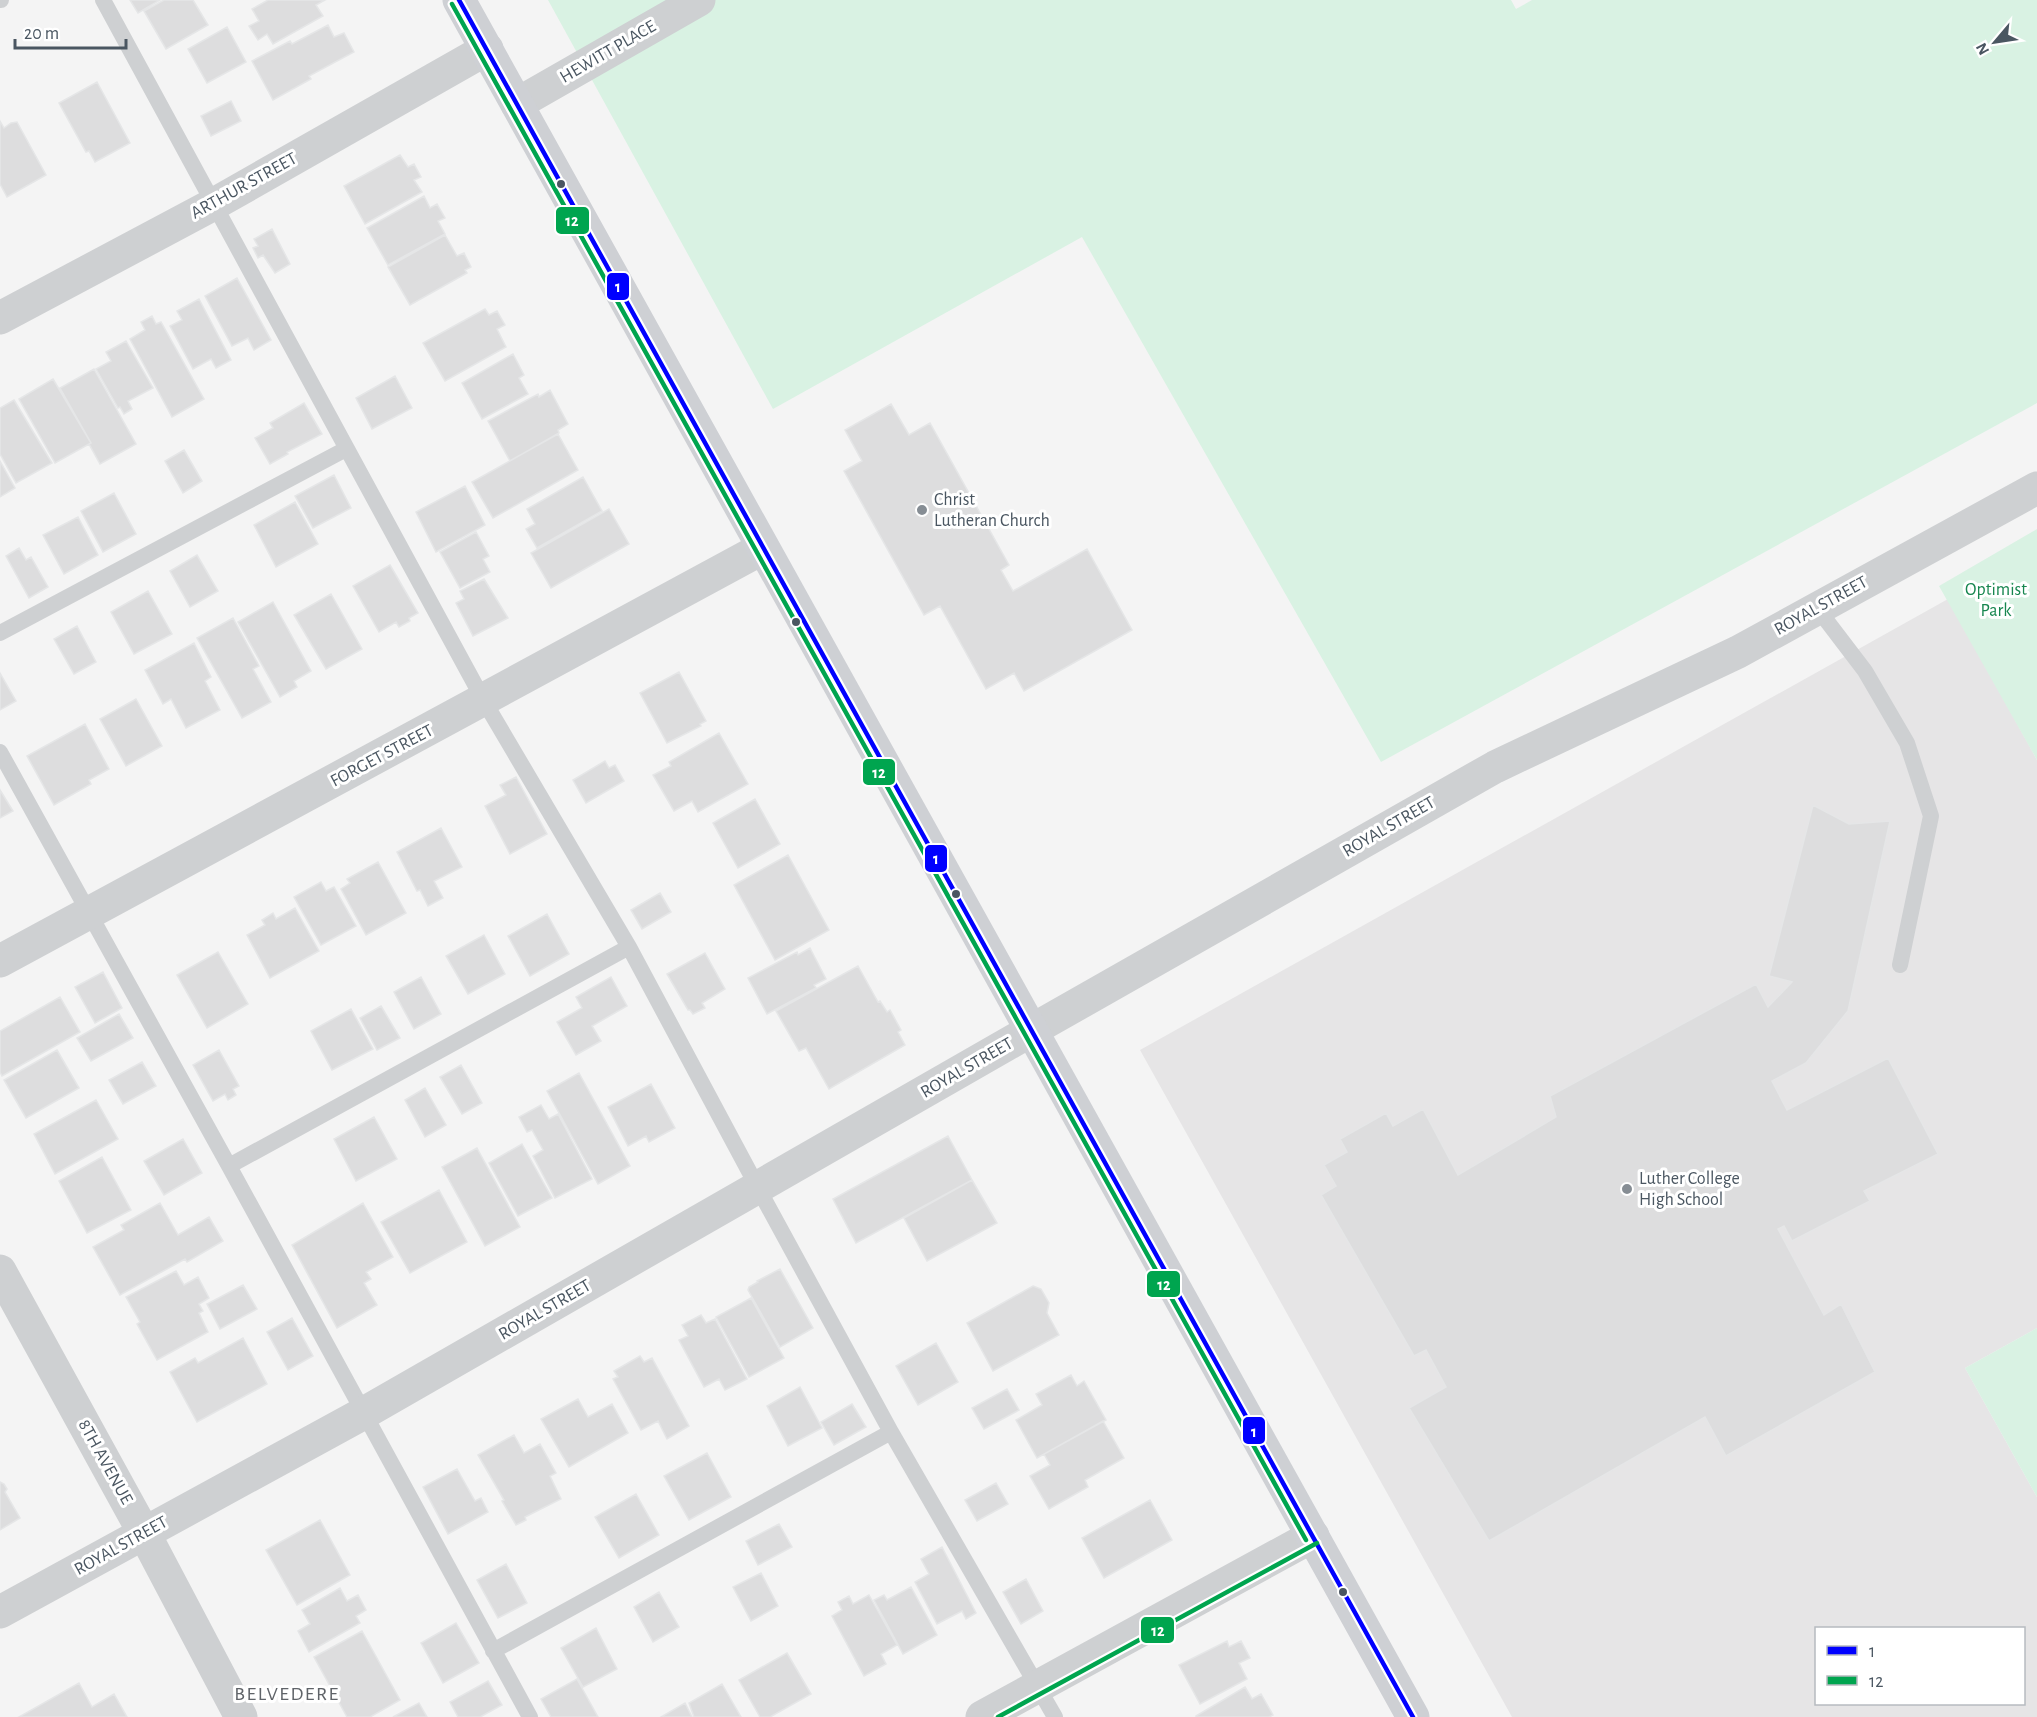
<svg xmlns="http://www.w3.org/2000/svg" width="2037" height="1717" font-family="'Alegreya Sans',sans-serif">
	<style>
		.education { fill: #e6e5e6; fill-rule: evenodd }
		.green { fill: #d9f2e3 }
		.building { fill: #ddddde; stroke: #e5e6e7; stroke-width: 1.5 }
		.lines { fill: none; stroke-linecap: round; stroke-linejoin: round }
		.service { stroke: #ced0d2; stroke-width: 16 }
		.minor { stroke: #ced0d2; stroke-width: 33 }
		.tertiary { stroke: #ced0d2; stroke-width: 33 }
		.secondary { stroke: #ced0d4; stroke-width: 33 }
		.bus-1-casing { stroke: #fff; stroke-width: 9 }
		.bus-2-casing { stroke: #fff; stroke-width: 9 }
		.bus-1 { stroke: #00f; stroke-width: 4.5 }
		.bus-2 { stroke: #00a54f; stroke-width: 4.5 }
		.bus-dot { fill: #4a5661; stroke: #fff; stroke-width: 2 }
		.poi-dot { fill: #868d94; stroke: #fff; stroke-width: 2 }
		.labels { text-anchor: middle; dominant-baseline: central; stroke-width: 6; stroke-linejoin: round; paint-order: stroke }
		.street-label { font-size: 18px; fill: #4a5661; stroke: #fff }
		.poi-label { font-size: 18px; fill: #4a5661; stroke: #fff; text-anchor: start }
		.park-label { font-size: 18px; fill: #17864f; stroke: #fff }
		.neighbourhood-label { font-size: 20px; letter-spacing: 1.5px; fill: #5f6368; stroke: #fff }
		.line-badge { stroke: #fff; stroke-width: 2 }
		.badge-label { font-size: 16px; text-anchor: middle; font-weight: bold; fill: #fff }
	</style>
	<rect width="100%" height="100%" fill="#f4f4f4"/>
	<path class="education" d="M 1948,599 L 2037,760 L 2037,1328 L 1965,1368 L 2037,1497 L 2037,1717 L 1512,1717 L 1140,1050 ZM 1816,1628 L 2024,1628 L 2024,1704 L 1816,1704 Z"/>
	<path class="green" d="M 548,0 L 1511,0 L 1516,9 L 1532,0 L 2037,0 L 2037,403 L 1381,762 L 1082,237 L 773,409 Z
		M 2037,529 L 2037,760 L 1939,586 Z
		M 2037,1328 L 2037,1497 L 1965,1368 Z"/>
	<path class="building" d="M 130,0 L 160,0 L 138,13 Z
		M 164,0 L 193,0 L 208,25 L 166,49 L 144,11 Z
		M 268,0 L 325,0 L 316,5 L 323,16 L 273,44 L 267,34 L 258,40 L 249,26 L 259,21 L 252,9 Z
		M 328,25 L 334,37 L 344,33 L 354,52 L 309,76 L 311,79 L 273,100 L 252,61 L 290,41 L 292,44 Z
		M 227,27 L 246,62 L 207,83 L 188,49 Z
		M 97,82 L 130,143 L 95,162 L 89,151 L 86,152 L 59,103 Z
		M 231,101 L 241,121 L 211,136 L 201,116 Z
		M 0,121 L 4,128 L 11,123 L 17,122 L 46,175 L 7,197 L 0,184 Z
		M 400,155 L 408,167 L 414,164 L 421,177 L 414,180 L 422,192 L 365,224 L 344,186 Z
		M 424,196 L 430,208 L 437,204 L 445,218 L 438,221 L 445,234 L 388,265 L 367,228 Z
		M 272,229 L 290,264 L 275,273 L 263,255 L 258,258 L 253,248 L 258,246 L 254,239 Z
		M 445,235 L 457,256 L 464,253 L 471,267 L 465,270 L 467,273 L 410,305 L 388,267 Z
		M 237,278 L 271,340 L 254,350 L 248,338 L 232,346 L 205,296 Z
		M 199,299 L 231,360 L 216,368 L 211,359 L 193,369 L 170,326 L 182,320 L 177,311 Z
		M 485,309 L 489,315 L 497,311 L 505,325 L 497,329 L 506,347 L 445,381 L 423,343 Z
		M 152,316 L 156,324 L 161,322 L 204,399 L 172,417 L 130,339 L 145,330 L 141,322 Z
		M 126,341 L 153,388 L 128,401 L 132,409 L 124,414 L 120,407 L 118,408 L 96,369 L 111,361 L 106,352 Z
		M 513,354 L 524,375 L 519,378 L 528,394 L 482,419 L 462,383 Z
		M 94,369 L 136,444 L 100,464 L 89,444 L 91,443 L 60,388 Z
		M 395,376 L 412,408 L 372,429 L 356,398 Z
		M 53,379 L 91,443 L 55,463 L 19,399 Z
		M 550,390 L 568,424 L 558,430 L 559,433 L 510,461 L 488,421 L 538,394 L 539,397 Z
		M 14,400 L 52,463 L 16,483 L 0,454 L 0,408 Z
		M 304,403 L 322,434 L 287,452 L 288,454 L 270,464 L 255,438 L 273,428 L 270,423 Z
		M 891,404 L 909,435 L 930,423 L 1009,565 L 1001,570 L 1013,591 L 1087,549 L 1132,630 L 1024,691 L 1014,673 L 986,689 L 940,606 L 924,615 L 844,471 L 862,461 L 845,430 Z
		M 558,434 L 578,470 L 493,518 L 472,482 Z
		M 184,450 L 202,481 L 183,493 L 165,461 Z
		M 0,461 L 15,488 L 0,497 Z
		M 334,475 L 351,508 L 313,528 L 295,496 Z
		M 583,477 L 602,511 L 537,548 L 526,529 L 535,524 L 527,509 Z
		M 465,486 L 485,525 L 436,552 L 416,512 Z
		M 114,493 L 136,534 L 103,552 L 81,511 Z
		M 295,502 L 318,544 L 276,567 L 254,525 Z
		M 609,509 L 629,544 L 551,588 L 531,553 Z
		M 78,517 L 98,555 L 64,574 L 43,535 Z
		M 476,532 L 489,556 L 483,559 L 490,572 L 460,588 L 440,552 Z
		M 19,548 L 26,560 L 31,557 L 48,587 L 29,598 L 6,556 Z
		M 197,555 L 218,591 L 190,607 L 170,571 Z
		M 390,565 L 418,613 L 409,618 L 410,621 L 399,627 L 396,622 L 379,632 L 353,586 Z
		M 484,579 L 508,618 L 473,636 L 456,603 L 464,599 L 460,591 Z
		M 148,591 L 172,634 L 134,654 L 111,612 Z
		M 331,594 L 362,649 L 326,669 L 294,615 Z
		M 273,602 L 311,671 L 294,681 L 297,687 L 280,697 L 238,622 Z
		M 233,618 L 259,666 L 253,669 L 271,702 L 242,718 L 197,638 Z
		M 77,626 L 96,662 L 74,674 L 54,639 Z
		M 194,643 L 211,677 L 205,681 L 220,710 L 186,728 L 171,699 L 163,704 L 145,670 Z
		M 679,672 L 706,721 L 700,724 L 701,726 L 667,743 L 640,693 Z
		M 0,673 L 16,701 L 0,710 Z
		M 136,699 L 162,746 L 126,766 L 100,719 Z
		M 85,724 L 109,769 L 89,780 L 91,784 L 54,805 L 27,756 Z
		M 719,733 L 748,784 L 698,812 L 692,801 L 674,811 L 653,775 L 671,766 L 669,762 Z
		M 605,761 L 609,768 L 615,765 L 624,781 L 586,803 L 573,780 Z
		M 516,777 L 547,834 L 510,854 L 485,806 L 506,795 L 500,785 Z
		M 0,790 L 13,811 L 0,818 Z
		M 755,799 L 780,844 L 738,868 L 713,823 Z
		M 1813,805 L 1849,824 L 1890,821 L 1848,1011 L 1806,1063 L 1772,1081 L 1787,1110 L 1888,1058 L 1938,1154 L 1864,1191 L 1870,1201 L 1792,1241 L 1784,1226 L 1778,1229 L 1824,1315 L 1841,1304 L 1875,1372 L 1726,1456 L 1705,1417 L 1489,1541 L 1409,1408 L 1446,1387 L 1426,1350 L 1414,1356 L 1321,1195 L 1336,1186 L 1324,1165 L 1347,1152 L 1340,1139 L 1386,1113 L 1393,1126 L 1423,1109 L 1458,1175 L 1556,1117 L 1550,1096 L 1756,984 L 1768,1007 L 1792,982 L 1769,976 Z
		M 441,828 L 462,867 L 434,881 L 443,898 L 428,906 L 420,890 L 417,891 L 397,852 Z
		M 788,855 L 829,930 L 775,960 L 734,885 Z
		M 378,862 L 406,913 L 366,935 L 341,889 L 350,883 L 347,879 Z
		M 321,882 L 326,891 L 334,887 L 356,926 L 321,945 L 294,897 Z
		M 660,893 L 671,912 L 642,929 L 631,910 Z
		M 295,908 L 319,951 L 270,978 L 247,935 L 265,925 L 262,920 L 273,913 L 276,919 Z
		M 547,914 L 569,954 L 530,976 L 508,936 Z
		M 484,935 L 505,974 L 468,994 L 446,956 Z
		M 810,948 L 826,979 L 814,985 L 816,988 L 767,1014 L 748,978 L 797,952 L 798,955 Z
		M 218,952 L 248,1004 L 207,1028 L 177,975 Z
		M 705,953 L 725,989 L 702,1003 L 705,1008 L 693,1014 L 690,1010 L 688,1010 L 667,974 Z
		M 858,966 L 878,1002 L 880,1001 L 887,1012 L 890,1010 L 901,1030 L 898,1032 L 905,1045 L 829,1089 L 806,1048 L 799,1051 L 776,1011 Z
		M 103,972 L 122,1008 L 95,1023 L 75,987 Z
		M 421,977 L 441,1014 L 414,1029 L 394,992 Z
		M 611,977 L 627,1006 L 592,1026 L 601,1041 L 576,1055 L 557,1022 L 582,1008 L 576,997 Z
		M 60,997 L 80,1032 L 2,1076 L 0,1072 L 0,1031 Z
		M 381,1006 L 400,1038 L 377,1050 L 360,1018 Z
		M 351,1009 L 373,1049 L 332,1070 L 311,1031 Z
		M 119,1014 L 133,1038 L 91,1061 L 77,1038 Z
		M 57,1050 L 79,1088 L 26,1118 L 4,1080 Z
		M 219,1050 L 239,1086 L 233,1089 L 236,1095 L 228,1100 L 225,1094 L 213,1101 L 193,1065 Z
		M 142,1062 L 156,1086 L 123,1104 L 109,1080 Z
		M 461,1065 L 482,1103 L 462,1114 L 440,1077 Z
		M 579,1073 L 630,1166 L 598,1184 L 547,1091 Z
		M 651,1084 L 675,1128 L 649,1142 L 646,1136 L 628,1146 L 608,1107 Z
		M 425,1088 L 446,1125 L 425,1137 L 405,1100 Z
		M 96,1100 L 118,1139 L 55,1174 L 34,1134 Z
		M 541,1105 L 549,1119 L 558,1114 L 592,1179 L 555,1198 L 533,1156 L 543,1150 L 532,1130 L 527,1132 L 519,1117 Z
		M 374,1117 L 397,1159 L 356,1181 L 334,1139 Z
		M 948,1136 L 972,1180 L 856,1243 L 833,1199 Z
		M 183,1139 L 202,1173 L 164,1195 L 144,1161 Z
		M 522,1144 L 552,1198 L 518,1216 L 489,1163 Z
		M 477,1148 L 520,1227 L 485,1246 L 442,1167 Z
		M 102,1157 L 131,1210 L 87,1233 L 59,1181 Z
		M 972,1180 L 997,1223 L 927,1261 L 904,1218 Z
		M 439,1190 L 467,1242 L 410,1273 L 381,1222 Z
		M 160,1203 L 178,1235 L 209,1217 L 223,1241 L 187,1262 L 185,1259 L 120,1295 L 93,1247 L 124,1230 L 121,1225 Z
		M 363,1203 L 393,1257 L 366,1272 L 371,1279 L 364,1283 L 377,1305 L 337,1328 L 292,1245 Z
		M 780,1269 L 813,1328 L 780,1347 L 748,1290 L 749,1287 L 758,1282 L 757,1281 Z
		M 176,1271 L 184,1285 L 198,1277 L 209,1298 L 199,1304 L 203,1311 L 199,1313 L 208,1332 L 157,1360 L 137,1324 L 140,1322 L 126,1297 Z
		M 243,1285 L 257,1309 L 220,1329 L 207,1304 Z
		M 1033,1286 L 1041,1289 L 1049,1303 L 1047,1313 L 1059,1335 L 993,1371 L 967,1323 Z
		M 751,1298 L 784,1358 L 749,1377 L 716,1317 Z
		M 701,1315 L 706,1323 L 715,1319 L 747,1379 L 725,1390 L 719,1379 L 704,1387 L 679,1340 L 688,1336 L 682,1325 Z
		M 292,1318 L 313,1356 L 288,1370 L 267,1332 Z
		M 243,1338 L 267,1384 L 197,1422 L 170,1372 L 195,1358 L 198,1363 Z
		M 936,1343 L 958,1382 L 918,1405 L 896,1366 Z
		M 640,1356 L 644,1362 L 652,1358 L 689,1426 L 667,1439 L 658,1421 L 641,1430 L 613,1379 L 618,1377 L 614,1371 Z
		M 1071,1375 L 1077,1386 L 1084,1381 L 1106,1420 L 1037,1458 L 1016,1420 L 1042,1405 L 1036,1394 Z
		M 800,1387 L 822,1428 L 788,1446 L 767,1406 Z
		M 1007,1389 L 1019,1410 L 984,1429 L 972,1408 Z
		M 578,1399 L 588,1417 L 612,1404 L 628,1433 L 569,1467 L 541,1419 Z
		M 852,1404 L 866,1427 L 834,1445 L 821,1422 Z
		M 1103,1421 L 1124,1458 L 1085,1480 L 1088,1487 L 1049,1509 L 1030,1476 L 1050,1465 L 1044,1454 Z
		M 514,1435 L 524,1453 L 540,1444 L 556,1473 L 550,1476 L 561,1499 L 525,1517 L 526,1520 L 516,1525 L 502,1501 L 504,1500 L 478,1455 Z
		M 707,1453 L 731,1497 L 689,1520 L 664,1476 Z
		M 457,1469 L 475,1501 L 481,1498 L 488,1512 L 448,1534 L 423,1487 Z
		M 0,1482 L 4,1484 L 7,1489 L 5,1492 L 20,1518 L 0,1530 Z
		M 996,1483 L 1008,1504 L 977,1521 L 965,1500 Z
		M 636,1494 L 659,1535 L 619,1558 L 595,1517 Z
		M 1150,1500 L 1172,1540 L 1104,1578 L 1082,1538 Z
		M 320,1520 L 350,1575 L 297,1605 L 266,1550 Z
		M 779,1524 L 792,1547 L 758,1565 L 746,1541 Z
		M 942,1547 L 976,1613 L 966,1619 L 962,1611 L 937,1624 L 915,1582 L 929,1574 L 921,1559 Z
		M 506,1564 L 527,1603 L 498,1618 L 477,1580 Z
		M 761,1573 L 778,1606 L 751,1621 L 733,1587 Z
		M 1026,1579 L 1043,1611 L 1021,1624 L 1003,1592 Z
		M 911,1587 L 937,1635 L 903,1654 L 874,1600 L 884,1595 L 887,1600 Z
		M 340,1588 L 347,1601 L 358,1595 L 366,1610 L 356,1616 L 360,1623 L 309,1652 L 298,1631 L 310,1624 L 302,1610 Z
		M 659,1592 L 679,1627 L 653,1642 L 634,1607 Z
		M 869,1595 L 897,1645 L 881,1654 L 886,1664 L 864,1676 L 832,1616 L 842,1610 L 838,1602 L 849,1596 L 853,1604 Z
		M 456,1623 L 479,1663 L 443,1683 L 421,1643 Z
		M 596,1628 L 617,1669 L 583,1687 L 561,1648 Z
		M 362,1631 L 400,1700 L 370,1717 L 347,1717 L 314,1657 Z
		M 1227,1641 L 1229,1647 L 1241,1641 L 1250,1658 L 1239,1663 L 1247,1679 L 1200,1704 L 1179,1665 Z
		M 787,1653 L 811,1694 L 770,1717 L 760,1717 L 739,1680 Z
		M 577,1679 L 598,1717 L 551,1717 L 541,1699 Z
		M 488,1681 L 502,1705 L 480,1717 L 458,1717 L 450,1702 Z
		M 79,1683 L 92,1707 L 114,1694 L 127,1717 L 19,1717 Z
		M 722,1684 L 741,1717 L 694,1717 L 689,1703 Z
		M 1245,1687 L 1252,1699 L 1261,1694 L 1273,1715 L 1269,1717 L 1196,1717 L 1196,1716 Z
		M 419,1703 L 427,1717 L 393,1717 Z
		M 685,1703 L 692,1717 L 661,1717 Z"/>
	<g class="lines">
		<path class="service" d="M 0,0 L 1,0
			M 103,0 L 484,701 L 629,947 L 758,1188 L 891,1432 L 1055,1717
			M 1817,608 L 1865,671 L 1907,743 L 1931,816 L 1900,965
			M 0,633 L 346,449
			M 0,752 L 229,1166 L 530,1717
			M 229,1166 L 629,947
			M 493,1651 L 891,1432"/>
		<path class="minor" d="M 517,104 L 699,0
			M 0,318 L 214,204 L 487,49
			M 0,961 L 763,548
			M 0,1271 L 144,1533 L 241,1717
			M 0,1612 L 364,1413 L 1032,1030
			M 982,1717 L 1313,1536"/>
		<path class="tertiary" d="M 1032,1030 L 1495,767 L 1738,652 L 2037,488"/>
		<path class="secondary" d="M 459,0 L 1413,1717"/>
		<defs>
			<path id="bus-1" d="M 459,0 L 1413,1717"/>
			<path id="bus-2" d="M 452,4 L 1306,1540
				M 998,1717 L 1317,1543"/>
		</defs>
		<use href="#bus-1" class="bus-1-casing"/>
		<use href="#bus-2" class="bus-2-casing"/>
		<use href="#bus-1" class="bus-1"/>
		<use href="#bus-2" class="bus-2"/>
	</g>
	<g class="bus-dot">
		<circle cx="561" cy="184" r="5"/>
		<circle cx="796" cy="622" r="5"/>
		<circle cx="956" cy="894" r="5"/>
		<circle cx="1343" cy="1592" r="5"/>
	</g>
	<g class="poi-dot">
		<circle cx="922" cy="510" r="6"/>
		<circle cx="1627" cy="1189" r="6"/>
	</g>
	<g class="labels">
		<g class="street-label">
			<text transform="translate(608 52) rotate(-30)">HEWITT PLACE</text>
			<text transform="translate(244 186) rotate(-29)">ARTHUR STREET</text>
			<text transform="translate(1821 606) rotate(-29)">ROYAL STREET</text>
			<text transform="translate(382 756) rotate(-28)">FORGET STREET</text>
			<text transform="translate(1389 827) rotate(-30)">ROYAL STREET</text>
			<text transform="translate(967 1068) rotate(-30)">ROYAL STREET</text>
			<text transform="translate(545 1310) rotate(-30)">ROYAL STREET</text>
			<text transform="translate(105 1462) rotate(61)">8TH AVENUE</text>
			<text transform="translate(121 1546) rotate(-29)">ROYAL STREET</text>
		</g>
		<g class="poi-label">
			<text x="934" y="500">Christ<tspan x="934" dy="21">Lutheran Church</tspan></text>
			<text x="1639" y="1179">Luther College<tspan x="1639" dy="21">High School</tspan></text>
		</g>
		<g class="park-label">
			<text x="1996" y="590">Optimist<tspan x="1996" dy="21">Park</tspan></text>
		</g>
		<g class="neighbourhood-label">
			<text x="287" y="1694">BELVEDERE</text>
		</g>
	</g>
	<g class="line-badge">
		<rect x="555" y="206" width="35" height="29" rx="6" fill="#00a54f"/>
		<rect x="606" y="272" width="24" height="29" rx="6" fill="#00f"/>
		<rect x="862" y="758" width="34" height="28" rx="6" fill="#00a54f"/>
		<rect x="924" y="844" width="24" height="29" rx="6" fill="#00f"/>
		<rect x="1146" y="1270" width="35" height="28" rx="6" fill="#00a54f"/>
		<rect x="1242" y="1416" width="24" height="29" rx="6" fill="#00f"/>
		<rect x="1140" y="1616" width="35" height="28" rx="6" fill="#00a54f"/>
	</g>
	<g class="badge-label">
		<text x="572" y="226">12</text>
		<text x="618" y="292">1</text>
		<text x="879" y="778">12</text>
		<text x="936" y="864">1</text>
		<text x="1164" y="1290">12</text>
		<text x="1254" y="1437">1</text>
		<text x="1158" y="1636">12</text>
	</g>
	<rect x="1815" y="1627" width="210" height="78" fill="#ffffff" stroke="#b7bbc0" stroke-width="1.5"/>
	<rect x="1827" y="1646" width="30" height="9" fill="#0000ff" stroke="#b7bbc0" stroke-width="1.5"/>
	<text x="1869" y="1657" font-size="18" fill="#4a5661">1</text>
	<rect x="1827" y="1676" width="30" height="9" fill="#00a54f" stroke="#b7bbc0" stroke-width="1.5"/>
	<text x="1869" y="1687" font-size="18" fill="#4a5661">12</text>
	<g transform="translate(1995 42) rotate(241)" stroke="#ffffff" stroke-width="4.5" paint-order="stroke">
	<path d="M0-4.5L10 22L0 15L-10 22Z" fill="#4a5661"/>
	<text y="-9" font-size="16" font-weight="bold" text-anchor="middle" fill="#4a5661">N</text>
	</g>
	<path d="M15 39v9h111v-9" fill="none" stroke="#4a5661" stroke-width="3"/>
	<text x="24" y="39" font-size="18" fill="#4a5661" stroke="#ffffff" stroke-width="4.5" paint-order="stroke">20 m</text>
</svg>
